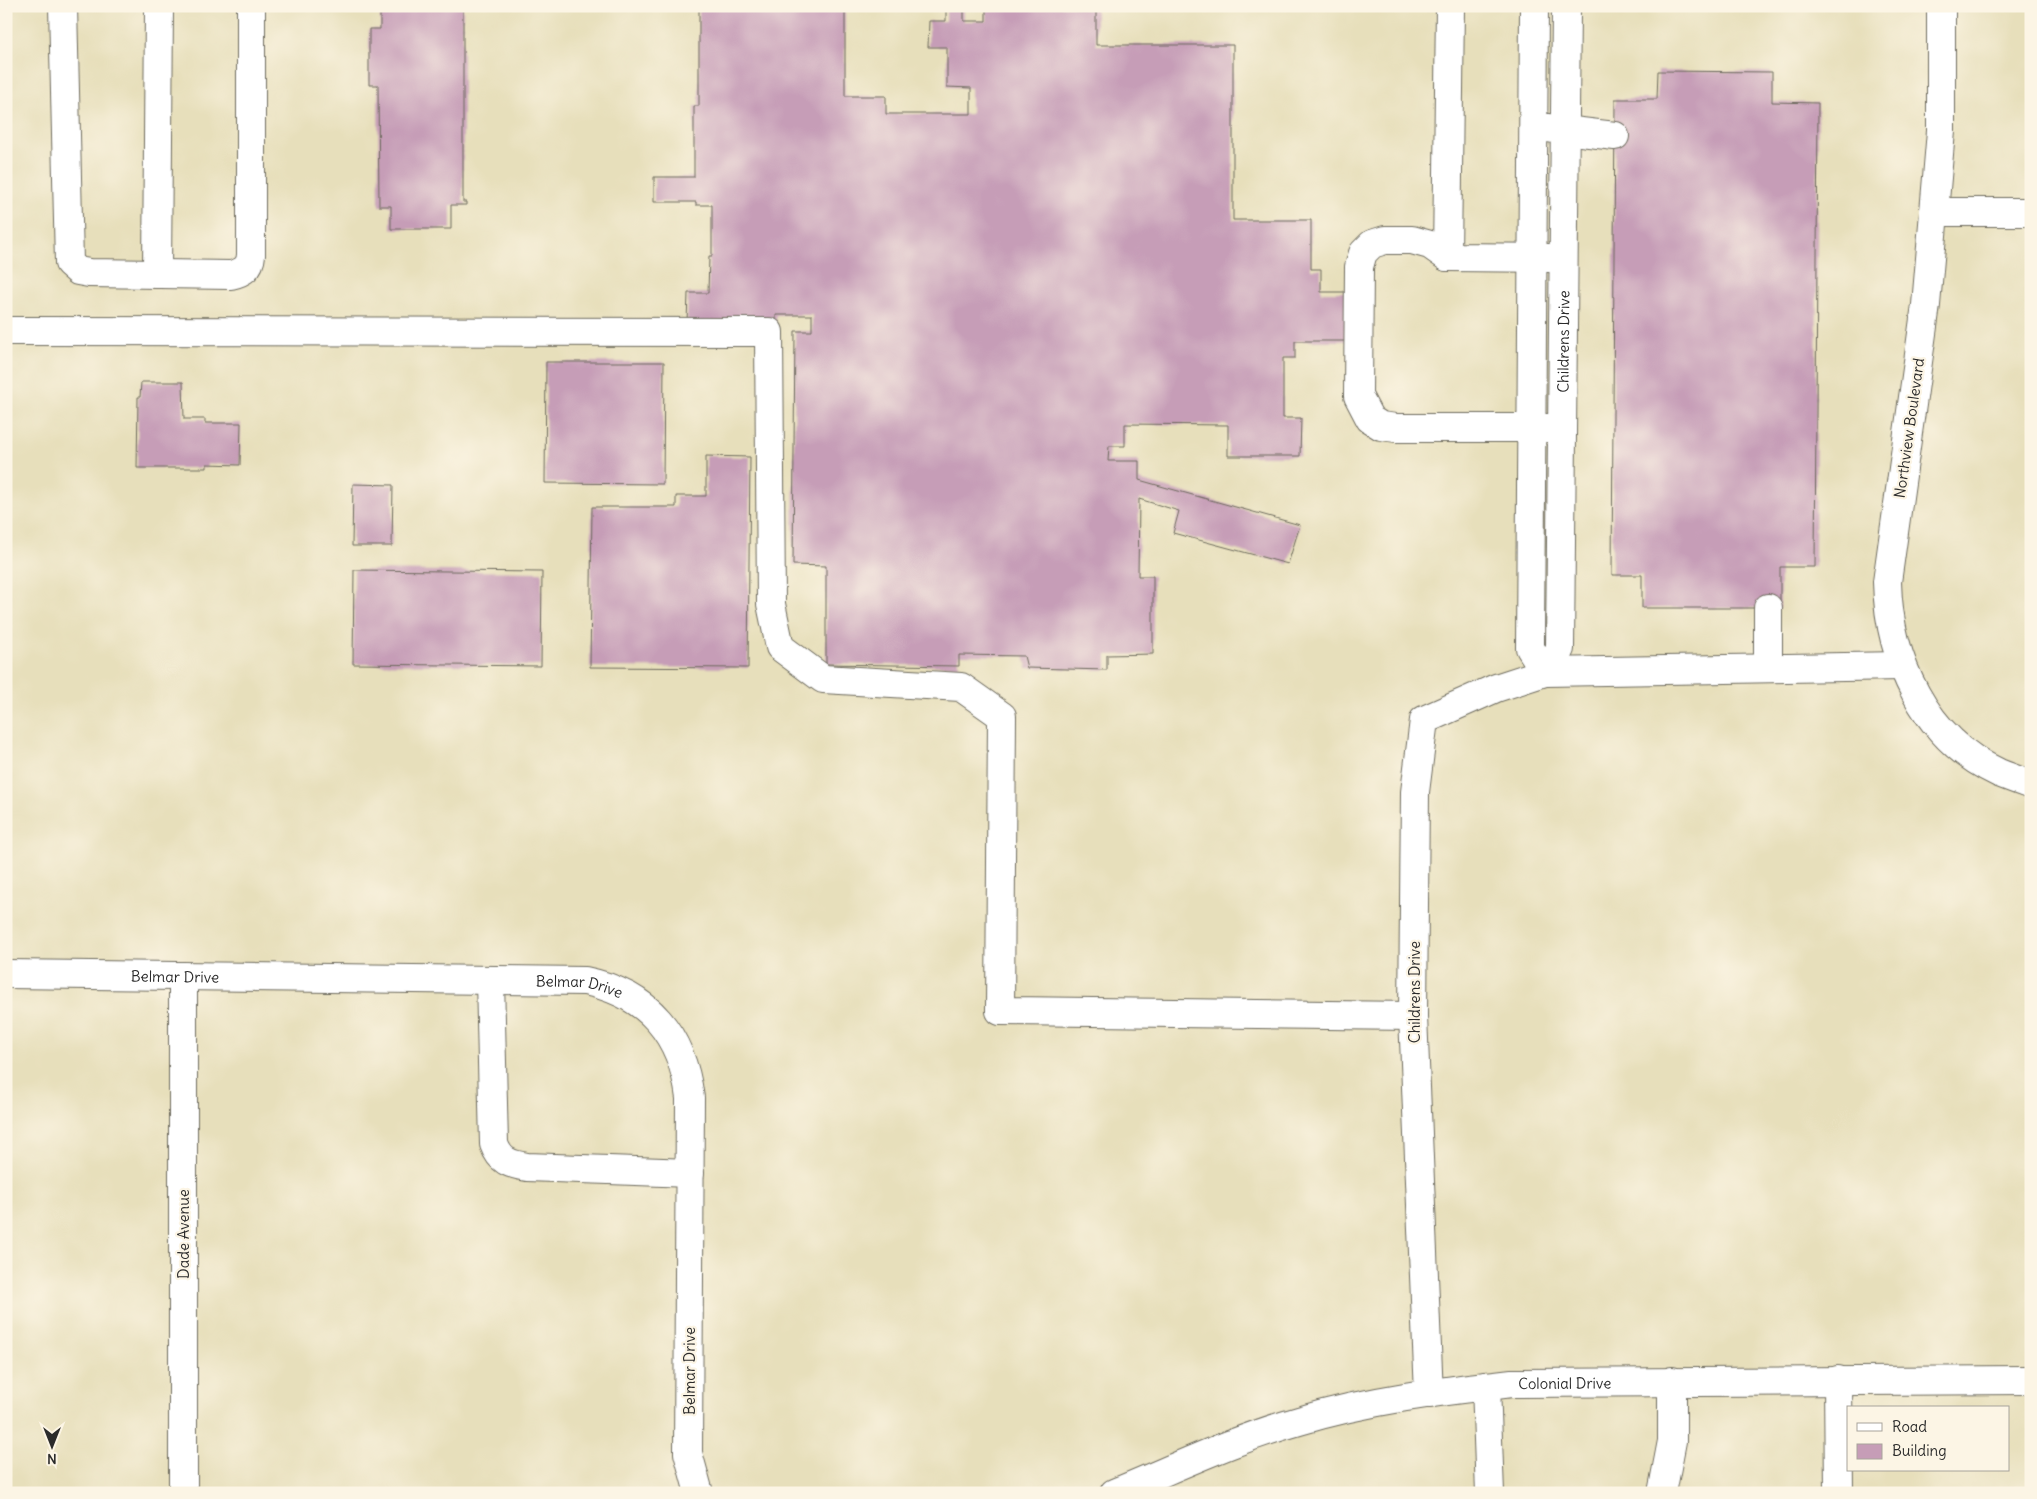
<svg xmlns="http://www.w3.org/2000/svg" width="2037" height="1499" font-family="Delius,sans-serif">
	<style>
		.building { fill: #c69db7 }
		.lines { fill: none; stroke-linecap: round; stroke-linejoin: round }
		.minor-casing { stroke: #6d6a5d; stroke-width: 30 }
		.minor { stroke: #fff; stroke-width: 28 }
		.labels { text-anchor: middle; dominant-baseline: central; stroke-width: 4.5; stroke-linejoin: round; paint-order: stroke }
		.street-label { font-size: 15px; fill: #2b2b2b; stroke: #fcf5e5 }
	</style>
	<rect width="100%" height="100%" fill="#fcf5e5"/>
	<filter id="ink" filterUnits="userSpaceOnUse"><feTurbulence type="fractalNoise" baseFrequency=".02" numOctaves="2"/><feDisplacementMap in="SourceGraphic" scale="10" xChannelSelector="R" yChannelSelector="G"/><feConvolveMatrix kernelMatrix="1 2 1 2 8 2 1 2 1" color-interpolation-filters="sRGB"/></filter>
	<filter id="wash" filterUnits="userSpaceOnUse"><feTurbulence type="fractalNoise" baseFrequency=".0096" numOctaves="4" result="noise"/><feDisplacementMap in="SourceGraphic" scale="20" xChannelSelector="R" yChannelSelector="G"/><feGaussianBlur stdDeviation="1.12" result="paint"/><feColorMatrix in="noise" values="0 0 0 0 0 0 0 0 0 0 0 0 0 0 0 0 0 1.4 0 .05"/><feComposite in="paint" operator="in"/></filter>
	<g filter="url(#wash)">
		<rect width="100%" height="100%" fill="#e7dfbb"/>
		<g id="blocks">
			<path class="building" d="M 380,6 L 463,6 L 463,202 L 466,202 L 466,205 L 451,205 L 451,229 L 391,229 L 391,206 L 379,206 L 378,85 L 369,85 L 369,29 L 380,29 Z
				M 699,6 L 845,6 L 845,96 L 886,96 L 886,114 L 971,114 L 971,88 L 947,87 L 947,47 L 928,47 L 929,21 L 946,21 L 946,6 L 964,6 L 964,21 L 986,21 L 986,6 L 1096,6 L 1096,45 L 1233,45 L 1233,220 L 1311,220 L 1311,269 L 1321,269 L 1321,292 L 1358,292 L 1358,341 L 1295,341 L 1295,358 L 1283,358 L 1283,418 L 1301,418 L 1300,456 L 1228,456 L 1228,425 L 1125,424 L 1125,446 L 1109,446 L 1108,461 L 1139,461 L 1139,480 L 1300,525 L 1288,564 L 1173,533 L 1179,511 L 1139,499 L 1138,576 L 1153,576 L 1153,654 L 1107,655 L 1107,670 L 1027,668 L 1024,656 L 959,655 L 959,666 L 826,664 L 826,566 L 793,565 L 795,331 L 812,331 L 812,315 L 776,315 L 776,323 L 687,322 L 688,293 L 708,293 L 709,256 L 712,256 L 712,205 L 696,205 L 696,202 L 654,202 L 654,177 L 694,177 L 694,106 L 699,106 Z
				M 1658,71 L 1772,72 L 1772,102 L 1818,103 L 1815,567 L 1780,567 L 1780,608 L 1642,608 L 1642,575 L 1612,575 L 1615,99 L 1657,99 Z
				M 546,362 L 664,362 L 663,484 L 545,483 Z
				M 141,382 L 183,382 L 184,419 L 205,419 L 205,423 L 241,423 L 240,465 L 207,464 L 207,468 L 137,468 L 138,397 L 140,397 Z
				M 706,456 L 750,457 L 748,668 L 590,667 L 592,507 L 676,507 L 676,496 L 706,496 Z
				M 353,484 L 393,485 L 392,546 L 352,546 Z
				M 354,570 L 542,572 L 541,666 L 353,664 Z"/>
		</g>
	</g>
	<g filter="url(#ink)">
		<use href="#blocks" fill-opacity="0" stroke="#6d6a5d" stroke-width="1"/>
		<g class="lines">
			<defs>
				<g id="minor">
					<path d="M 63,6 L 69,263 L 78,271 L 89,273 L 231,275 C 243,272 250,268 251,255 L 251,6"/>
					<path d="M 1534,6 L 1530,648 L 1545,672"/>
					<path d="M 1941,6 L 1941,131 L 1926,305 L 1887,582 C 1889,660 1925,739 1999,773 C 2009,777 2020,781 2031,785"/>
					<path d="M 1547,128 L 1615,136"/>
					<path d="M 1934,212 L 2031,212"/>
					<path d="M 1447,257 L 1450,6"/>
					<path d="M 157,274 L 159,6"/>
					<path d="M 6,331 L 769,332 L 771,604 L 780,647 L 823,679 L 961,687 L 1002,716 L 1000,1011 L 1413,1016"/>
					<path d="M 1549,428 L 1396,428 L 1381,426 L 1370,419 L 1358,396 L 1359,267 L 1363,253 L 1372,244 L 1385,240 L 1412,240 L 1430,245 L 1447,257 L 1550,258"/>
					<path d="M 1768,668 L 1768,608"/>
					<path id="s1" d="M 1545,672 L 1560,649 L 1566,6"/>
					<path id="s2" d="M 6,974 L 585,981 C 649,994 682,1035 690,1098 L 688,1453 L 699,1493"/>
					<path d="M 183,976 L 183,1493"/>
					<path d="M 490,980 L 494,1144 C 500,1161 509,1164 527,1167 L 690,1173"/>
					<path d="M 1838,1380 L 1839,1493"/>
					<path d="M 1486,1386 L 1490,1493"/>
					<path d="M 1429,1394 L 1413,1016 L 1415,792 L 1424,720 L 1496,688 L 1545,672 L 1902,666"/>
					<path id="s3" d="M 1114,1493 C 1175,1468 1235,1439 1299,1421 C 1368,1400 1441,1391 1512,1383 L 2031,1380"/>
					<path d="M 1662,1493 L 1672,1441 L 1672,1381"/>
				</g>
			</defs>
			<use href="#minor" class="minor-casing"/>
			<use href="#minor" class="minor"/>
		</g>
	</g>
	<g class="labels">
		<g class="street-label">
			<text stroke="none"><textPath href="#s1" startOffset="335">Childrens Drive</textPath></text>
			<text transform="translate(1909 428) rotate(-82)">Northview Boulevard</text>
			<text stroke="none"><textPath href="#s2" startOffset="169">Belmar Drive</textPath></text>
			<text stroke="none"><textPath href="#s2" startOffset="574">Belmar Drive</textPath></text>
			<text transform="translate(1414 992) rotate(-90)">Childrens Drive</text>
			<text transform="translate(183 1234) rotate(-90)">Dade Avenue</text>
			<text transform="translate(689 1371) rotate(-90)">Belmar Drive</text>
			<text stroke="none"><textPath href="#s3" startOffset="468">Colonial Drive</textPath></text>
		</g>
	</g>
	<rect width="2037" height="1499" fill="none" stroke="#fcf5e5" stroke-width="25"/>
	<rect x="1847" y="1406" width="162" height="65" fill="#fcf5e5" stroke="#a8a49b"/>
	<rect x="1857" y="1423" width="25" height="8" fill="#ffffff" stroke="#a8a49b"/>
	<text x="1892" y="1432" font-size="15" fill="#2b2b2b">Road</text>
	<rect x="1857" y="1444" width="25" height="15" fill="#c69db7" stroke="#a8a49b"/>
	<text x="1892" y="1456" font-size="15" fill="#2b2b2b">Building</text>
	<g transform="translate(52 1446) rotate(180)" stroke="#fcf5e5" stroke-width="4" paint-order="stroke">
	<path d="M0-4L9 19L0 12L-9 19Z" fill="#2b2b2b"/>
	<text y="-8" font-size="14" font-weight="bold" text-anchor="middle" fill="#2b2b2b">N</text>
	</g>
</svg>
